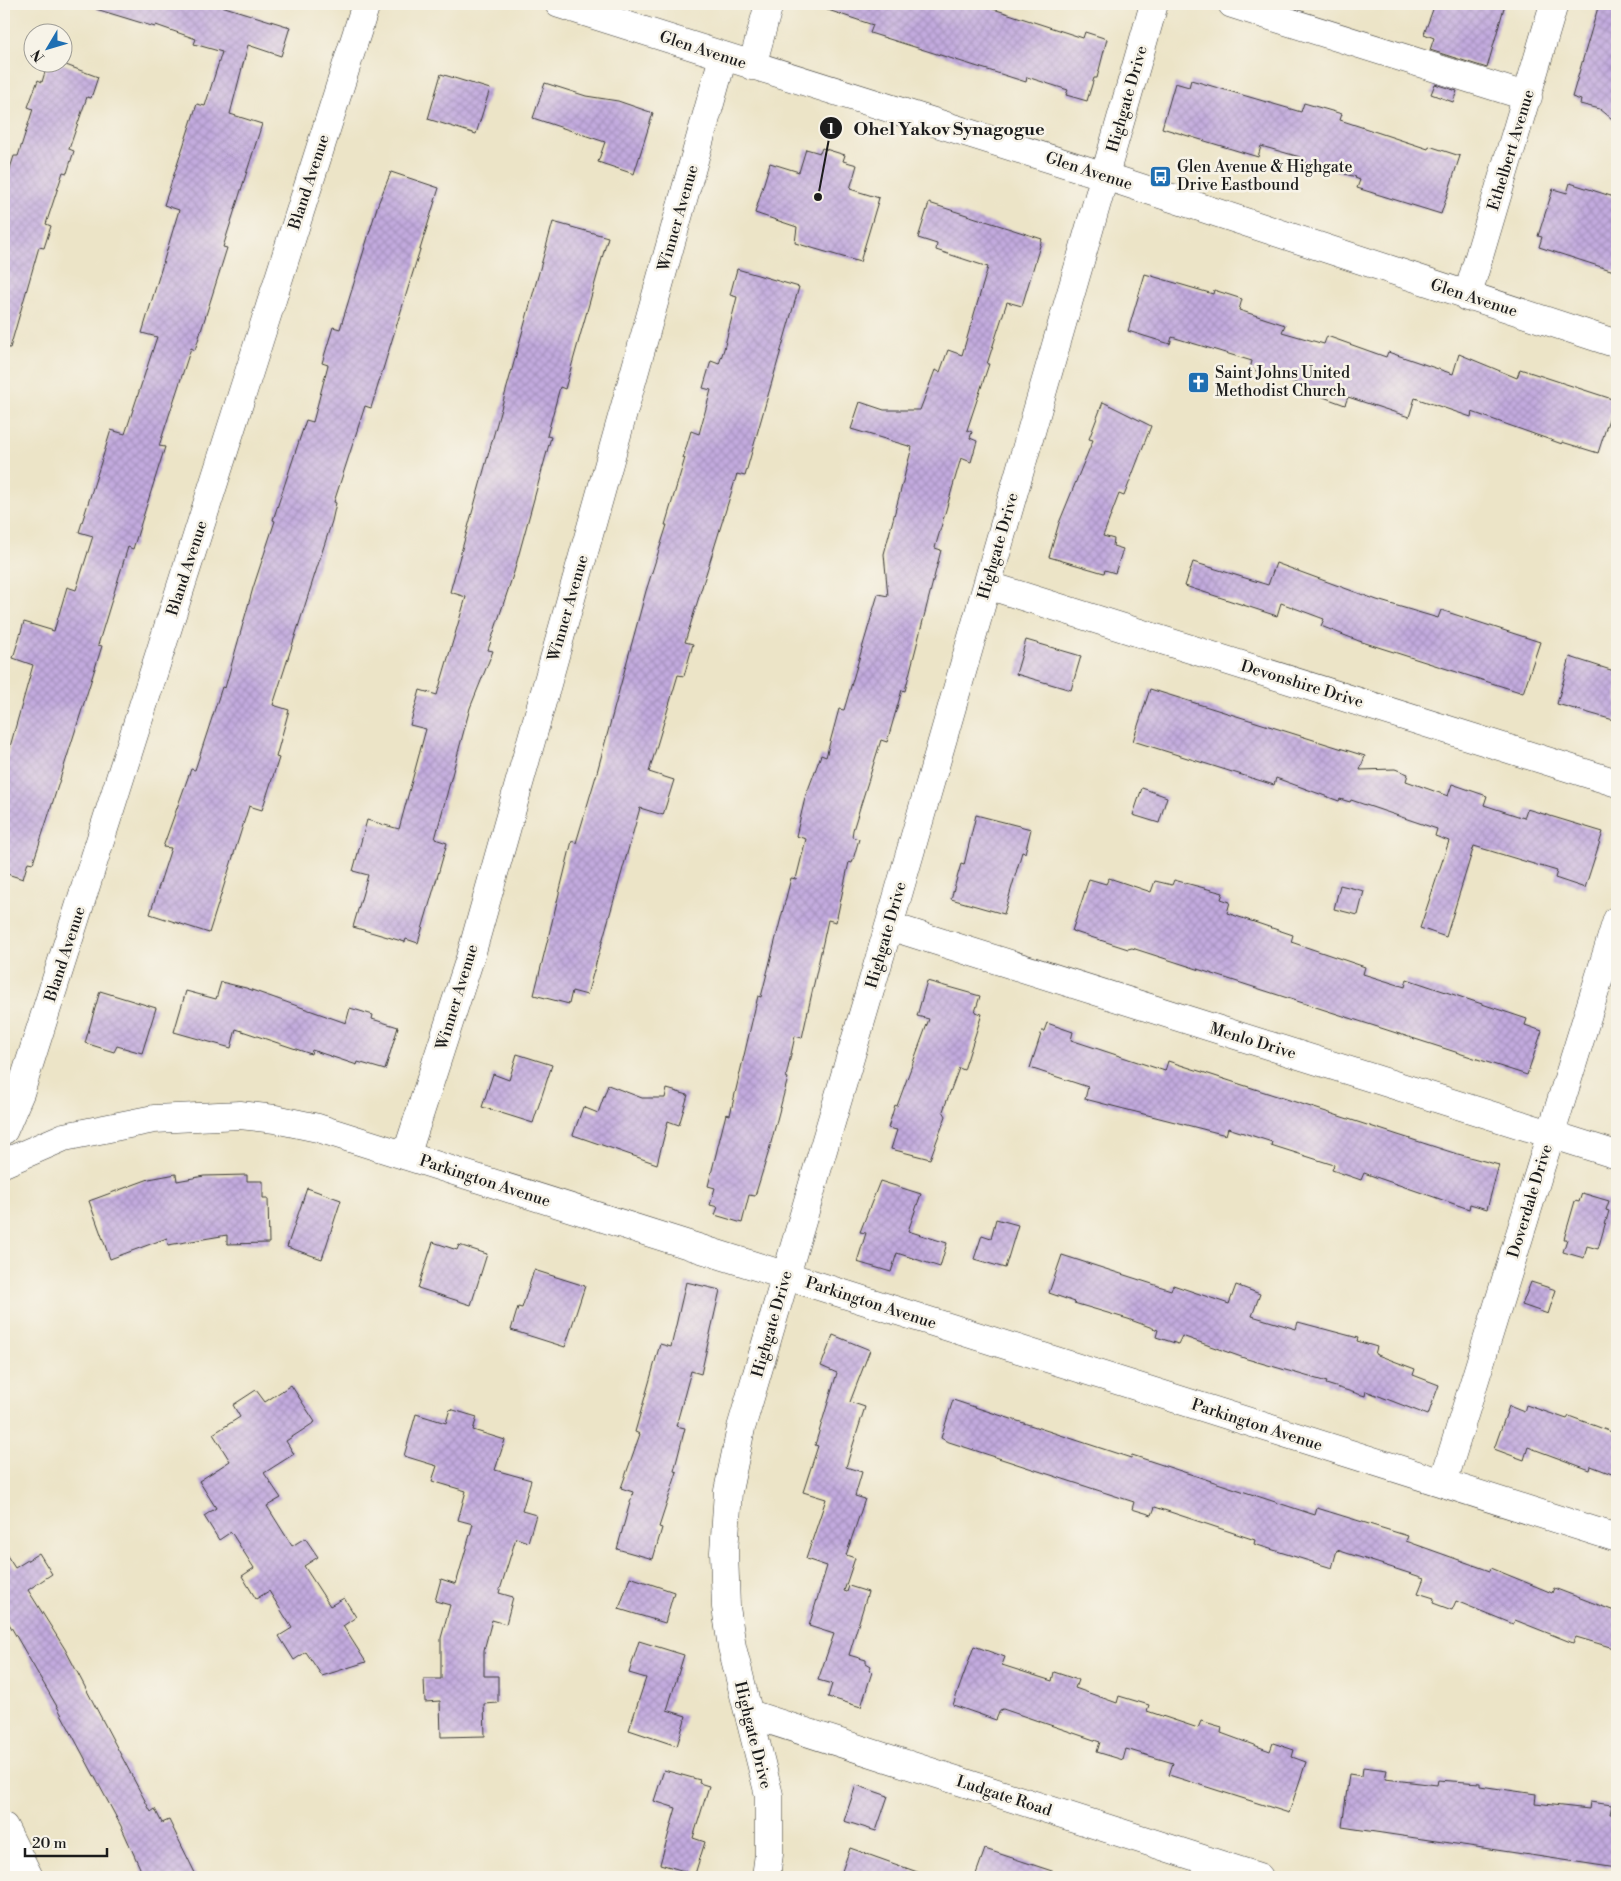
<svg xmlns="http://www.w3.org/2000/svg" width="1621" height="1881" font-family="'Libre Bodoni',serif">
	<style>
		.building { fill: url(#building-cross-hatch) }
		.lines { fill: none; stroke-linecap: round; stroke-linejoin: round }
		.minor-casing { stroke: #3b3a36; stroke-width: 29 }
		.major-casing { stroke: #3b3a36; stroke-width: 29 }
		.minor { stroke: #fff; stroke-width: 28 }
		.major { stroke: #fff; stroke-width: 28 }
		.labels { text-anchor: middle; dominant-baseline: central; stroke-width: 5; stroke-linejoin: round; paint-order: stroke }
		.street-label { font-size: 16px; fill: #1c1c1c; stroke: #f7f3e8 }
		.poi-label { font-size: 16px; fill: #1c1c1c; stroke: #f7f3e8; text-anchor: start }
		.leader { fill: none; stroke: #1c1c1c; stroke-width: 2 }
		.callout-dot { fill: #1c1c1c; stroke: #f7f3e8; stroke-width: 2 }
		.mark-label { font-size: 15px; text-anchor: middle; font-weight: bold; fill: #fff }
		.callout-label { font-size: 18px; text-anchor: middle; font-weight: bold; fill: #1c1c1c; stroke: #f7f3e8; stroke-width: 5; stroke-linejoin: round; paint-order: stroke }
	</style>
	<defs>
		<pattern id="building-cross-hatch" width="8" height="8" patternUnits="userSpaceOnUse" patternTransform="scale(1.25)"><rect width="8" height="8" fill="#c2aade"/><path d="M0 0l8 8M0 8l8-8" fill="none" stroke="#a692be"/></pattern>
	</defs>
	<rect width="100%" height="100%" fill="#f7f3e8"/>
	<filter id="ink" filterUnits="userSpaceOnUse"><feTurbulence type="fractalNoise" baseFrequency=".02" numOctaves="2"/><feDisplacementMap in="SourceGraphic" scale="10" xChannelSelector="R" yChannelSelector="G"/><feConvolveMatrix kernelMatrix="1 2 1 2 8 2 1 2 1" color-interpolation-filters="sRGB"/></filter>
	<filter id="wash" filterUnits="userSpaceOnUse"><feTurbulence type="fractalNoise" baseFrequency=".0096" numOctaves="4" result="noise"/><feDisplacementMap in="SourceGraphic" scale="20" xChannelSelector="R" yChannelSelector="G"/><feGaussianBlur stdDeviation="1.12" result="paint"/><feColorMatrix in="noise" values="0 0 0 0 0 0 0 0 0 0 0 0 0 0 0 0 0 1.4 0 .05"/><feComposite in="paint" operator="in"/></filter>
	<g filter="url(#wash)">
		<rect width="100%" height="100%" fill="#ece4c7"/>
		<g id="blocks">
			<path class="building" d="M 96,4 L 215,4 L 290,27 L 281,56 L 248,45 L 230,114 L 262,124 L 223,247 L 227,248 L 195,350 L 191,348 L 159,446 L 165,447 L 133,549 L 128,547 L 98,645 L 102,646 L 49,814 L 33,863 L 28,862 L 23,879 L 4,873 L 4,768 L 33,665 L 13,658 L 24,622 L 54,631 L 67,587 L 76,590 L 93,536 L 79,532 L 103,456 L 111,430 L 125,434 L 157,337 L 142,333 L 179,210 L 164,205 L 197,104 L 205,106 L 222,52 L 194,44 L 196,39 L 156,25 L 155,27 L 96,9 Z
				M 823,4 L 978,4 L 1083,38 L 1085,32 L 1107,39 L 1097,78 L 1094,78 L 1087,101 L 1066,95 L 1068,90 L 1027,77 L 1026,82 L 870,33 L 873,25 L 822,8 Z
				M 1435,4 L 1505,4 L 1487,68 L 1430,50 L 1434,38 L 1424,34 Z
				M 1599,4 L 1617,10 L 1617,123 L 1600,109 L 1580,104 L 1581,100 L 1572,97 Z
				M 48,62 L 58,62 L 98,77 L 91,98 L 87,97 L 69,149 L 74,151 L 67,173 L 63,172 L 46,224 L 51,226 L 44,248 L 39,247 L 10,348 L 4,347 L 4,187 L 14,156 L 18,156 L 33,109 L 28,107 L 38,80 L 42,82 Z
				M 441,74 L 490,89 L 476,134 L 428,119 Z
				M 1191,80 L 1301,112 L 1304,103 L 1342,114 L 1340,120 L 1428,149 L 1429,146 L 1460,156 L 1441,214 L 1357,188 L 1360,180 L 1355,178 L 1356,177 L 1299,161 L 1300,157 L 1261,146 L 1258,157 L 1162,128 L 1175,83 L 1189,87 Z
				M 545,83 L 586,96 L 618,101 L 653,113 L 634,174 L 598,162 L 605,142 L 533,118 Z
				M 1435,84 L 1457,91 L 1453,102 L 1431,94 Z
				M 822,148 L 845,155 L 843,161 L 857,165 L 850,189 L 879,198 L 860,262 L 795,243 L 797,227 L 755,213 L 770,163 L 799,172 L 806,149 L 820,153 Z
				M 391,172 L 439,188 L 371,408 L 365,406 L 334,502 L 336,503 L 332,521 L 273,705 L 289,710 L 276,757 L 279,758 L 262,810 L 249,806 L 209,933 L 150,914 L 171,848 L 163,847 L 191,769 L 195,770 L 222,687 L 225,688 L 253,588 L 275,521 L 273,520 L 300,438 L 306,420 L 313,422 L 328,365 L 322,363 L 333,327 L 340,329 L 378,204 Z
				M 1570,183 L 1617,198 L 1617,272 L 1539,247 L 1542,237 L 1538,236 L 1553,189 L 1567,193 Z
				M 929,203 L 1042,239 L 1022,306 L 1007,302 L 987,364 L 989,364 L 967,430 L 972,432 L 970,438 L 977,441 L 971,462 L 961,458 L 935,548 L 941,550 L 905,691 L 902,690 L 887,742 L 881,740 L 853,830 L 852,837 L 859,839 L 852,863 L 849,862 L 836,922 L 828,920 L 802,1038 L 795,1036 L 786,1077 L 788,1078 L 768,1154 L 755,1196 L 749,1195 L 742,1223 L 715,1215 L 718,1207 L 710,1205 L 715,1188 L 708,1186 L 726,1114 L 730,1115 L 758,996 L 761,997 L 791,878 L 796,879 L 806,839 L 796,836 L 805,798 L 821,755 L 826,757 L 839,709 L 844,710 L 878,594 L 888,596 L 884,554 L 912,447 L 851,429 L 860,402 L 884,410 L 920,410 L 935,370 L 940,372 L 948,350 L 962,355 L 988,267 L 936,250 L 937,244 L 918,238 Z
				M 553,222 L 608,237 L 565,389 L 560,387 L 547,436 L 551,437 L 514,572 L 488,650 L 493,651 L 470,708 L 456,760 L 435,839 L 447,843 L 437,878 L 418,943 L 406,939 L 405,942 L 353,927 L 368,875 L 353,871 L 367,820 L 399,829 L 426,729 L 410,725 L 420,690 L 437,695 L 466,597 L 450,592 Z
				M 737,269 L 799,287 L 745,476 L 737,474 L 685,642 L 693,644 L 684,676 L 678,675 L 649,772 L 674,780 L 663,815 L 640,808 L 587,995 L 572,991 L 569,1004 L 534,995 L 572,841 L 576,843 L 596,776 L 646,591 L 667,525 L 665,525 L 685,458 L 683,458 L 691,431 L 699,434 L 711,390 L 703,388 L 711,361 L 719,364 L 724,349 L 737,297 L 730,295 Z
				M 1145,274 L 1213,294 L 1214,290 L 1242,299 L 1239,310 L 1285,325 L 1282,332 L 1324,344 L 1327,336 L 1386,357 L 1388,352 L 1453,374 L 1459,354 L 1517,378 L 1520,369 L 1615,400 L 1598,453 L 1562,442 L 1562,444 L 1472,412 L 1471,417 L 1415,398 L 1409,417 L 1348,397 L 1345,405 L 1307,391 L 1309,387 L 1250,369 L 1252,361 L 1172,337 L 1170,344 L 1128,331 Z
				M 1103,402 L 1151,426 L 1124,496 L 1119,494 L 1103,536 L 1114,539 L 1113,546 L 1123,549 L 1115,573 L 1105,570 L 1104,573 L 1049,557 L 1059,523 L 1093,440 L 1089,439 Z
				M 1193,562 L 1268,585 L 1276,563 L 1377,600 L 1438,618 L 1441,610 L 1540,642 L 1523,693 L 1359,641 L 1321,626 L 1324,619 L 1281,603 L 1277,616 L 1185,586 Z
				M 1026,640 L 1081,656 L 1071,690 L 1016,674 Z
				M 1570,657 L 1617,672 L 1617,721 L 1557,704 Z
				M 1150,689 L 1365,756 L 1360,770 L 1395,769 L 1408,774 L 1406,781 L 1448,796 L 1452,784 L 1487,796 L 1484,805 L 1524,818 L 1527,809 L 1603,832 L 1585,888 L 1555,878 L 1557,871 L 1474,846 L 1446,937 L 1420,928 L 1449,841 L 1435,836 L 1437,829 L 1351,800 L 1350,802 L 1340,799 L 1339,801 L 1276,778 L 1274,785 L 1133,741 Z
				M 1142,788 L 1167,797 L 1159,823 L 1133,815 Z
				M 976,815 L 1031,829 L 1025,853 L 1022,852 L 1004,914 L 951,899 L 961,864 L 964,865 Z
				M 1109,878 L 1151,892 L 1155,881 L 1172,885 L 1174,880 L 1223,893 L 1221,899 L 1230,902 L 1227,913 L 1293,935 L 1291,942 L 1365,967 L 1363,974 L 1405,987 L 1407,979 L 1527,1019 L 1525,1025 L 1542,1031 L 1527,1075 L 1132,948 L 1128,949 L 1072,931 L 1089,879 L 1106,884 Z
				M 1340,885 L 1364,891 L 1358,915 L 1334,909 Z
				M 927,981 L 980,996 L 975,1012 L 982,1014 L 964,1070 L 959,1068 L 943,1111 L 946,1116 L 930,1159 L 891,1149 L 897,1130 L 888,1128 L 895,1105 L 897,1106 L 929,1019 L 917,1016 Z
				M 221,982 L 246,988 L 346,1023 L 350,1008 L 373,1015 L 372,1019 L 398,1027 L 385,1070 L 358,1062 L 357,1065 L 312,1050 L 311,1054 L 236,1029 L 231,1048 L 174,1032 L 186,991 L 216,999 Z
				M 100,991 L 156,1008 L 142,1053 L 117,1046 L 114,1052 L 85,1043 Z
				M 1047,1023 L 1073,1032 L 1071,1040 L 1165,1071 L 1168,1061 L 1454,1153 L 1499,1165 L 1487,1209 L 1470,1204 L 1469,1209 L 1364,1173 L 1361,1180 L 1332,1170 L 1334,1165 L 1274,1146 L 1271,1145 L 1272,1142 L 1228,1128 L 1226,1135 L 1085,1099 L 1088,1087 L 1030,1068 L 1042,1031 L 1044,1031 Z
				M 517,1054 L 552,1065 L 533,1123 L 482,1107 L 493,1074 L 509,1080 Z
				M 608,1085 L 642,1098 L 665,1098 L 667,1089 L 688,1095 L 679,1125 L 668,1121 L 657,1164 L 573,1135 L 583,1107 L 598,1113 Z
				M 176,1174 L 177,1181 L 204,1176 L 247,1175 L 247,1181 L 263,1181 L 263,1198 L 268,1198 L 269,1243 L 227,1244 L 227,1235 L 168,1245 L 167,1238 L 110,1259 L 89,1201 L 149,1179 Z
				M 880,1181 L 921,1194 L 908,1231 L 947,1243 L 940,1267 L 897,1253 L 891,1272 L 857,1262 L 866,1233 L 860,1232 Z
				M 307,1188 L 341,1200 L 322,1259 L 287,1247 Z
				M 1582,1193 L 1609,1201 L 1606,1210 L 1609,1211 L 1598,1249 L 1587,1246 L 1584,1258 L 1563,1252 L 1567,1239 L 1564,1239 L 1575,1201 L 1579,1202 Z
				M 996,1219 L 1018,1225 L 1005,1268 L 974,1259 L 982,1235 L 991,1238 Z
				M 433,1242 L 457,1250 L 459,1245 L 487,1254 L 471,1305 L 418,1288 Z
				M 1062,1255 L 1171,1290 L 1173,1285 L 1229,1304 L 1236,1285 L 1260,1294 L 1252,1316 L 1296,1329 L 1298,1322 L 1358,1338 L 1357,1341 L 1377,1347 L 1375,1354 L 1415,1369 L 1413,1375 L 1439,1385 L 1428,1415 L 1366,1391 L 1365,1396 L 1326,1384 L 1327,1382 L 1247,1359 L 1182,1336 L 1178,1344 L 1156,1337 L 1158,1330 L 1128,1319 L 1074,1303 L 1075,1302 L 1049,1293 Z
				M 534,1270 L 585,1286 L 565,1347 L 511,1330 L 518,1307 L 522,1308 Z
				M 686,1282 L 720,1290 L 701,1374 L 691,1371 L 676,1426 L 685,1428 L 674,1471 L 677,1472 L 659,1527 L 662,1528 L 653,1559 L 617,1549 L 633,1492 L 621,1488 L 640,1434 L 635,1432 L 660,1344 L 671,1347 Z
				M 1531,1282 L 1556,1290 L 1548,1314 L 1522,1305 Z
				M 833,1335 L 870,1350 L 850,1402 L 865,1407 L 846,1467 L 862,1472 L 855,1496 L 865,1499 L 846,1555 L 855,1558 L 844,1591 L 847,1592 L 849,1586 L 868,1592 L 849,1655 L 866,1660 L 866,1663 L 871,1666 L 869,1671 L 872,1672 L 861,1707 L 828,1697 L 832,1684 L 818,1680 L 834,1634 L 809,1626 L 827,1566 L 806,1559 L 826,1499 L 803,1492 L 818,1446 L 815,1445 L 837,1373 L 821,1366 Z
				M 291,1385 L 315,1422 L 286,1441 L 294,1454 L 264,1473 L 281,1498 L 267,1506 L 292,1546 L 305,1538 L 318,1557 L 304,1566 L 330,1606 L 344,1598 L 356,1617 L 343,1626 L 366,1662 L 322,1676 L 306,1652 L 294,1660 L 279,1636 L 292,1628 L 269,1591 L 256,1599 L 242,1576 L 254,1568 L 231,1532 L 219,1540 L 204,1516 L 216,1508 L 199,1481 L 230,1461 L 213,1434 L 240,1417 L 233,1405 L 256,1390 L 265,1402 Z
				M 953,1400 L 1131,1458 L 1132,1455 L 1315,1515 L 1317,1508 L 1408,1536 L 1406,1541 L 1490,1571 L 1491,1568 L 1552,1593 L 1554,1588 L 1617,1612 L 1617,1649 L 1576,1637 L 1573,1643 L 1515,1620 L 1513,1624 L 1456,1601 L 1452,1610 L 1433,1603 L 1434,1598 L 1418,1593 L 1424,1578 L 1337,1550 L 1332,1568 L 1254,1544 L 1255,1540 L 1155,1507 L 1152,1515 L 1132,1509 L 1134,1502 L 946,1441 L 941,1438 Z
				M 1526,1405 L 1567,1419 L 1569,1416 L 1617,1434 L 1617,1476 L 1591,1466 L 1590,1470 L 1528,1447 L 1524,1460 L 1494,1449 L 1509,1406 L 1524,1412 Z
				M 450,1409 L 477,1417 L 473,1430 L 505,1440 L 495,1470 L 531,1480 L 522,1511 L 536,1515 L 528,1542 L 516,1538 L 499,1593 L 513,1597 L 506,1624 L 492,1620 L 484,1650 L 484,1676 L 498,1676 L 498,1703 L 484,1704 L 485,1736 L 441,1737 L 440,1701 L 425,1702 L 424,1679 L 441,1679 L 441,1638 L 450,1605 L 435,1601 L 441,1579 L 456,1584 L 473,1524 L 458,1520 L 466,1491 L 432,1481 L 437,1466 L 404,1456 L 416,1414 L 446,1423 Z
				M 4,1551 L 15,1568 L 39,1553 L 52,1574 L 28,1590 L 65,1649 L 151,1812 L 155,1809 L 162,1823 L 169,1820 L 197,1877 L 144,1877 L 121,1826 L 59,1710 L 4,1615 Z
				M 630,1577 L 674,1592 L 665,1623 L 619,1609 Z
				M 639,1641 L 684,1655 L 667,1710 L 686,1716 L 677,1746 L 629,1730 L 646,1678 L 629,1673 Z
				M 974,1646 L 1005,1657 L 1002,1665 L 1052,1681 L 1054,1672 L 1078,1680 L 1075,1688 L 1117,1703 L 1119,1696 L 1149,1705 L 1147,1711 L 1198,1728 L 1201,1721 L 1222,1727 L 1221,1733 L 1270,1751 L 1273,1743 L 1294,1750 L 1292,1757 L 1306,1762 L 1289,1813 L 1169,1775 L 1173,1763 L 1126,1749 L 1123,1760 L 1097,1752 L 1100,1742 L 1003,1709 L 1000,1710 L 996,1720 L 953,1705 Z
				M 1363,1767 L 1387,1770 L 1385,1779 L 1437,1785 L 1438,1780 L 1480,1783 L 1480,1786 L 1536,1794 L 1535,1803 L 1589,1809 L 1590,1802 L 1612,1805 L 1610,1814 L 1617,1815 L 1617,1868 L 1342,1827 L 1349,1774 L 1362,1776 Z
				M 664,1770 L 700,1780 L 699,1783 L 709,1786 L 693,1838 L 705,1842 L 695,1874 L 660,1864 L 676,1808 L 654,1801 Z
				M 856,1785 L 888,1796 L 876,1831 L 844,1821 Z
				M 850,1848 L 923,1874 L 922,1877 L 840,1877 Z
				M 985,1849 L 1058,1873 L 1057,1877 L 975,1877 Z"/>
		</g>
	</g>
	<g filter="url(#ink)">
		<use href="#blocks" fill-opacity="0" stroke="#3b3a36" stroke-width="1"/>
		<g class="lines">
			<defs>
				<path id="minor" d="M 559,4 L 1105,176 L 1617,344
					M 1232,4 L 1528,97
					M 752,66 L 769,4
					M 1467,297 L 1554,4
					M 987,585 L 1617,783
					M 889,926 L 1617,1155
					M 4,1130 L 20,1093 L 366,4
					M 406,1156 L 471,955 L 723,57
					M 4,1163 L 64,1137 L 154,1119 L 240,1115 L 275,1119 L 318,1128 L 1617,1538
					M 1443,1483 L 1617,920
					M 750,1714 L 1259,1877
					M 766,1877 L 769,1854 L 769,1795 L 732,1647 L 726,1607 L 724,1552 L 728,1491 L 741,1428 L 889,926 L 1154,4"/>
				<path id="major" d="M 4,1827 L 29,1877"/>
			</defs>
			<use href="#minor" class="minor-casing"/>
			<use href="#major" class="major-casing"/>
			<use href="#minor" class="minor"/>
			<use href="#major" class="major"/>
		</g>
	</g>
	<defs>
		<symbol id="bus-square" viewBox="-11 -11 22 22"><rect x="-9" y="-9" width="18" height="18" rx="4" fill="#1f6fb2" stroke="#f7f3e8"/><path d="M-5-6H5V4H4V6H2V4H-2V6H-4V4H-5ZM-3.5-4V0h7V-4ZM-3.5 1.2v1.5H-2V1.2ZM2 1.2v1.5H3.5V1.2Z" fill="#fff"/></symbol>
		<symbol id="church-square" viewBox="-11 -11 22 22"><rect x="-9" y="-9" width="18" height="18" rx="4" fill="#1f6fb2" stroke="#f7f3e8"/><path d="M-1.2-6h2.4v3.5h3.3v2.4h-3.3V6h-2.4V-.1h-3.3v-2.4h3.3Z" fill="#fff"/></symbol>
	</defs>
	<g fill-rule="evenodd">
		<use href="#bus-square" x="1148" y="164" width="25" height="25"/>
		<use href="#church-square" x="1186" y="370" width="25" height="25"/>
	</g>
	<g class="labels">
		<g class="street-label">
			<text transform="translate(703 50) rotate(18)">Glen Avenue</text>
			<text transform="translate(1127 99) rotate(-74)">Highgate Drive</text>
			<text transform="translate(1511 150) rotate(-73)">Ethelbert Avenue</text>
			<text transform="translate(1089 171) rotate(18)">Glen Avenue</text>
			<text transform="translate(309 182) rotate(-72)">Bland Avenue</text>
			<text transform="translate(678 218) rotate(-74)">Winner Avenue</text>
			<text transform="translate(1474 298) rotate(18)">Glen Avenue</text>
			<text transform="translate(998 546) rotate(-74)">Highgate Drive</text>
			<text transform="translate(187 568) rotate(-72)">Bland Avenue</text>
			<text transform="translate(568 608) rotate(-74)">Winner Avenue</text>
			<text transform="translate(1302 684) rotate(17)">Devonshire Drive</text>
			<text transform="translate(886 935) rotate(-74)">Highgate Drive</text>
			<text transform="translate(65 954) rotate(-72)">Bland Avenue</text>
			<text transform="translate(457 997) rotate(-73)">Winner Avenue</text>
			<text transform="translate(1253 1041) rotate(17)">Menlo Drive</text>
			<text transform="translate(485 1181) rotate(18)">Parkington Avenue</text>
			<text transform="translate(1530 1201) rotate(-73)">Doverdale Drive</text>
			<text transform="translate(871 1303) rotate(18)">Parkington Avenue</text>
			<text transform="translate(772 1324) rotate(-74)">Highgate Drive</text>
			<text transform="translate(1257 1425) rotate(18)">Parkington Avenue</text>
			<text transform="translate(753 1735) rotate(76)">Highgate Drive</text>
			<text transform="translate(1004 1796) rotate(18)">Ludgate Road</text>
		</g>
		<g class="poi-label">
			<text x="1177" y="167">Glen Avenue &amp; Highgate<tspan x="1177" dy="18">Drive Eastbound</tspan></text>
			<text x="1215" y="373">Saint Johns United<tspan x="1215" dy="18">Methodist Church</tspan></text>
		</g>
	</g>
	<path class="leader" d="M818 197L831 128"/>
	<g class="callout-dot">
		<circle cx="818" cy="197" r="5"/>
		<circle cx="831" cy="128" r="12"/>
	</g>
	<g class="mark-label">
		<text x="831" y="134">1</text>
	</g>
	<g class="callout-label">
		<text x="949" y="135">Ohel Yakov Synagogue</text>
	</g>
	<rect width="1621" height="1881" fill="none" stroke="#f7f3e8" stroke-width="20"/>
	<g transform="translate(48 48) rotate(232)"><circle r="24" fill="#f7f3e8" stroke="#9f9d96"/>
	<path d="M0-4L9 19L0 12L-9 19Z" fill="#1f6fb2"/>
	<text y="-8" font-size="14" font-weight="bold" text-anchor="middle" fill="#1c1c1c">N</text>
	</g>
	<path d="M25 1848v8h82v-8" fill="none" stroke="#1c1c1c" stroke-width="2.5"/>
	<text x="32" y="1848" font-size="15" fill="#1c1c1c" stroke="#f7f3e8" stroke-width="4" paint-order="stroke">20 m</text>
</svg>
